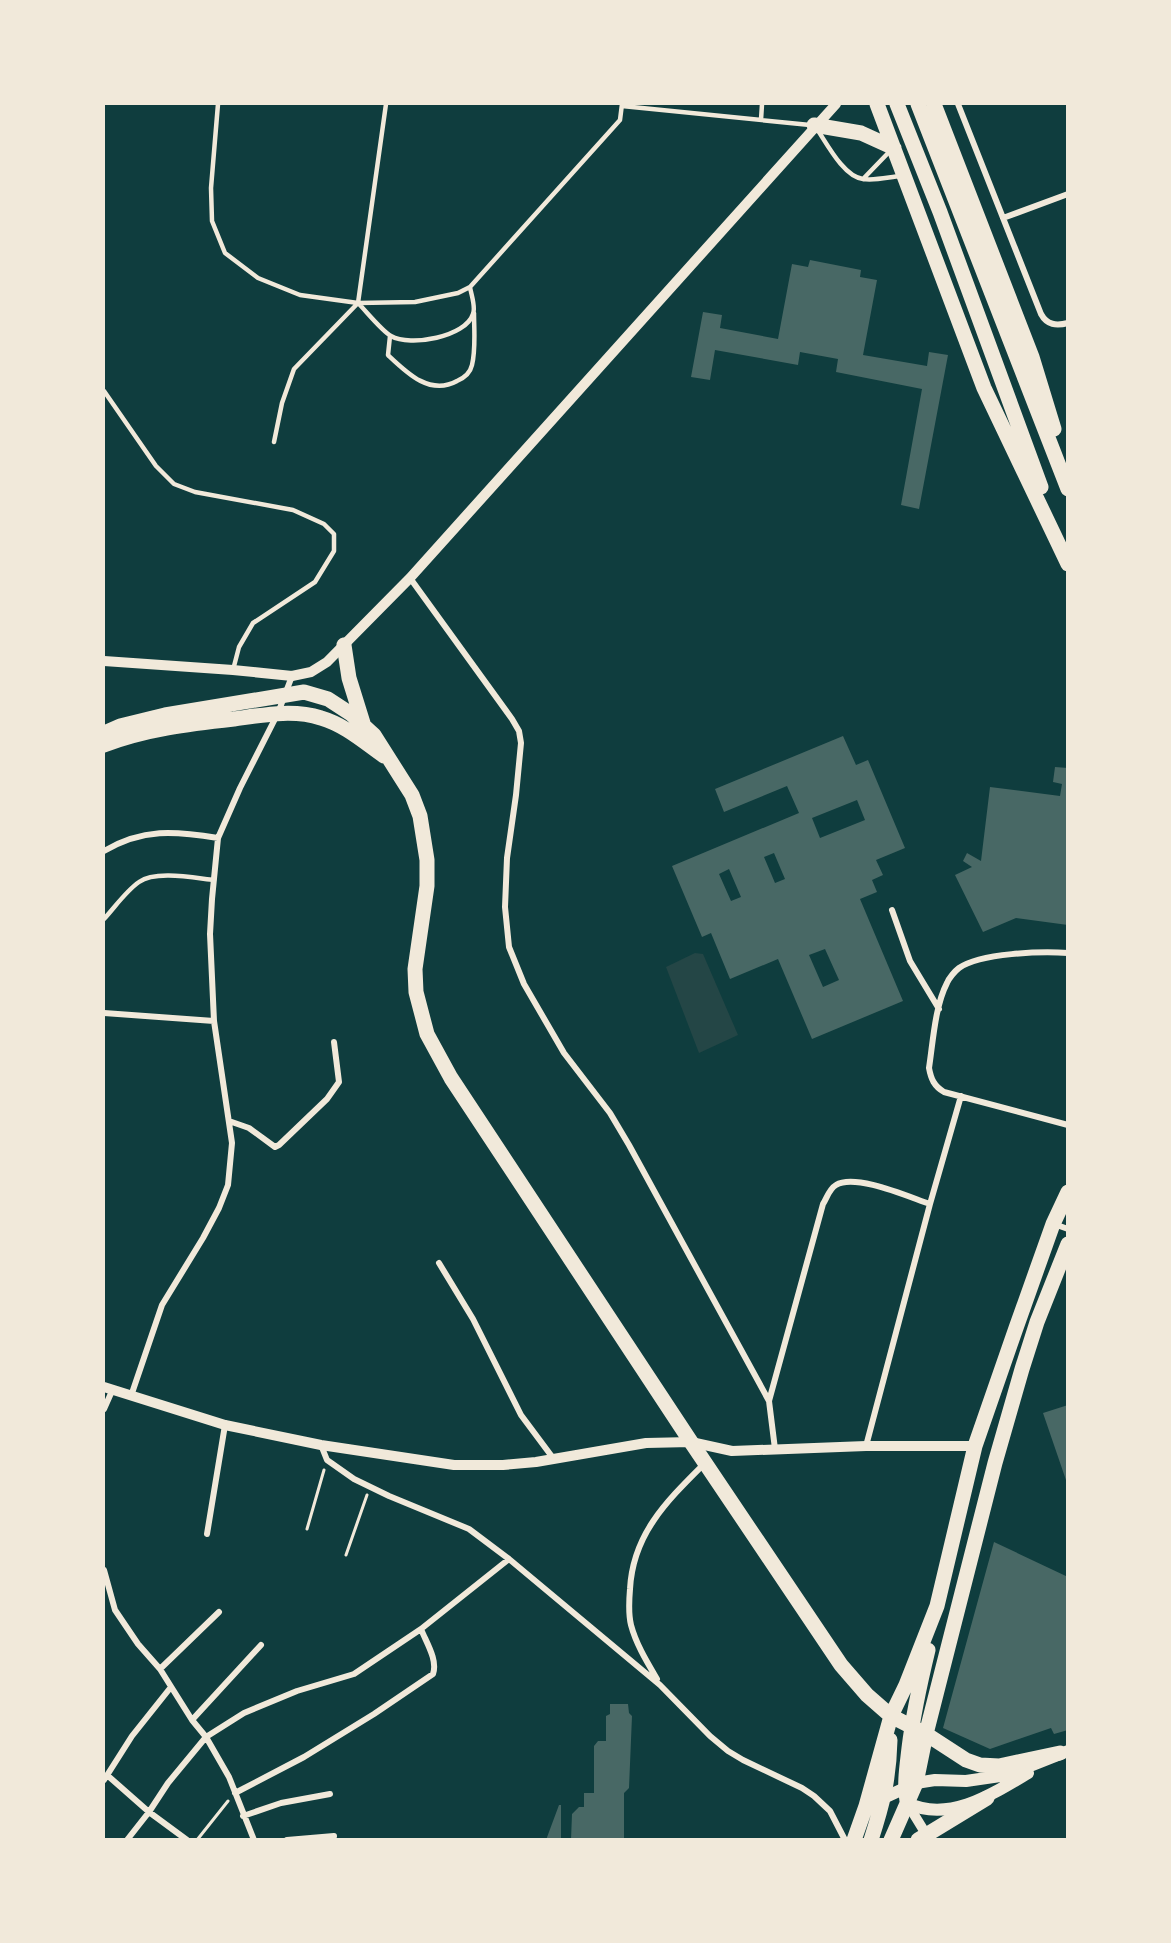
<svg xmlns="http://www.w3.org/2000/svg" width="1171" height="1943" font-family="'PT Sans',sans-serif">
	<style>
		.green { fill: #244646 }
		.building { fill: #486865; fill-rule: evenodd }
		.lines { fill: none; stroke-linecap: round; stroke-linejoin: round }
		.path { stroke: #f1e9da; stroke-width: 3 }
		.service { stroke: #f1e9da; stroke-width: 4.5 }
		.minor { stroke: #f1e9da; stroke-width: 6 }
		.tertiary { stroke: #f1e9da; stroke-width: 10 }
		.secondary { stroke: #f1e9da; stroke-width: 12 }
		.primary { stroke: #f1e9da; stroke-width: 15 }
	</style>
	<rect width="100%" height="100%" fill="#0f3d3e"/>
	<path class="green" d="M 695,953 L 703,954 L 738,1035 L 699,1053 L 666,967 Z"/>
	<path class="building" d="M 810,260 L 861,270 L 860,277 L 877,280 L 863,355 L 927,366 L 929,352 L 948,355 L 919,509 L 901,505 L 922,389 L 836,372 L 838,359 L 800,352 L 798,365 L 715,350 L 710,380 L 691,377 L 703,312 L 722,315 L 720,328 L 778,339 L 792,264 L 808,267 Z
		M 843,736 L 856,765 L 868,760 L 905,848 L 876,860 L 883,875 L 872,880 L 877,892 L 860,899 L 903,1001 L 812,1039 L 778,959 L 730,979 L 711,933 L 702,937 L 672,866 L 799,813 L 787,786 L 724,812 L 715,789 ZM 857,800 L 865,820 L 820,838 L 812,818 ZM 774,853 L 785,879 L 775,883 L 764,857 ZM 729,869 L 741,897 L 731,901 L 719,874 ZM 825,949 L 839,980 L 823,987 L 809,955 Z
		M 1055,767 L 1068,768 L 1068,925 L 1016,918 L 983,932 L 955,875 L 972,867 L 963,861 L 967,853 L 981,861 L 990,787 L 1060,796 L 1062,784 L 1053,782 Z
		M 1068,1405 L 1068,1483 L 1067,1483 L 1043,1413 Z
		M 994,1542 L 1068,1577 L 1068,1730 L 1054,1734 L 1051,1728 L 990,1749 L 943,1728 Z
		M 610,1704 L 628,1704 L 629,1713 L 632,1716 L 629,1788 L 624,1793 L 624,1840 L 571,1840 L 572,1814 L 579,1807 L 584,1807 L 584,1793 L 594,1793 L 594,1746 L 598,1741 L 606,1741 L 606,1716 L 610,1714 Z
		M 559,1805 L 561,1805 L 561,1840 L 546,1840 Z"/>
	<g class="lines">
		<path class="path" d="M 307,1529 L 324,1470
			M 346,1555 L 367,1495
			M 197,1840 L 228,1801"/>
		<path class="service" d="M 218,104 L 211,188 L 212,221 L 225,253 L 258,278 L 300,295 L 358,303 L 415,302 L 458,293 L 470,287 L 620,120 L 622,104
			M 622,106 L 810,125
			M 761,120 L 762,104
			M 817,129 C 827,144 844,177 863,179 C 875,181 889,177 901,176
			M 863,179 L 890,151
			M 358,303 C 366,311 382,331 391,336 C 410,347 466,337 473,314 C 476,307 471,294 470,287
			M 390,336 L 388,355 C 407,373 430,396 457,381 C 464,378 470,374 472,365 C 476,349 474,329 474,313
			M 104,391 L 156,466 L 174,484 L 195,492 L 293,510 L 324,524 L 334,534 L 334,551 L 315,582 L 253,623 L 239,647 L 233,670
			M 274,442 L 282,403 L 294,369 L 358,303 L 386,104
			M 104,919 C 115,907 126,891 139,882 C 155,870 195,878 214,880"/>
		<path class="minor" d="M 958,104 L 1041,314 C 1047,325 1056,326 1068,323
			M 1003,218 L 1068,194
			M 410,578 L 512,719 L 519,731 L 521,743 L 516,795 L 507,858 L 505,907 L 509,947 L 524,984 L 564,1053 L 610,1113 L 629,1145 L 769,1401
			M 104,851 C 143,828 175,831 218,838
			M 892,910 L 910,961 L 939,1009
			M 1068,953 C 1042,951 980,953 959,968 C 955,971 949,978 947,983 C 935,1006 933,1042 929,1068 C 931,1079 934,1086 944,1092 L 1068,1125
			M 104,1013 L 214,1021
			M 229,1121 L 249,1128 L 275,1147 L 279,1145 L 327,1099 L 339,1082 L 334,1042
			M 1054,1224 L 1068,1229
			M 439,1263 L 473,1319 L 521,1415 L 553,1458
			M 131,1396 L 162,1305 L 203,1238 L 219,1208 L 228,1185 L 232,1143 L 214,1021 L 210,934 L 212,899 L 218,838 L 240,788 L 278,713 L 292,676
			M 104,1409 L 112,1391
			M 321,1445 L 327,1460 L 354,1479 L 389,1496 L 469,1529 L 509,1559 L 660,1685 L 710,1736 L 728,1751 L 743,1760 L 802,1788 L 814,1796 L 830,1811 L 845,1840
			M 866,1446 L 930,1204
			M 775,1449 L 769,1401 L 823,1204 C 827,1198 829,1189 836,1185 C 855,1173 909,1197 930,1204 L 961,1096
			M 207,1534 L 225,1425
			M 104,1570 L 115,1610 L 138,1644 L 160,1669 L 192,1720 L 206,1737 L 229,1777 L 254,1840
			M 160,1669 L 219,1612
			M 657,1679 C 647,1662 636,1644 631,1625 C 628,1613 629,1601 630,1589 C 633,1533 668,1500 705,1463
			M 192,1720 L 261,1645
			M 107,1775 L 149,1812 L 187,1840
			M 104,1780 L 132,1736 L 171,1687
			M 235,1793 L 304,1757 L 374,1714 L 433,1674 C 438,1660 426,1642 421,1629
			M 243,1816 L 281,1803 L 330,1794
			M 127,1840 L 149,1812 L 168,1783 L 206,1737 L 244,1713 L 297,1691 L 354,1674 L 421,1629 L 509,1559
			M 287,1840 L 334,1836"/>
		<path class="tertiary" d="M 104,661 L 233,670 L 292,676 L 311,672 L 327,662 L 410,578 L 836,104
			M 104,1387 L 225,1425 L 321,1445 L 454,1465 L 503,1465 L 536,1462 L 646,1443 L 691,1442 L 732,1451 L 866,1446 L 975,1446
			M 907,1803 L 929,1839"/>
		<path class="secondary" d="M 877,1801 L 916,1783 L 935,1780 L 966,1781 L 1007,1775 L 1068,1751
			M 907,1803 C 949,1823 993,1794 1028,1773"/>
		<path class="primary" d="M 877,104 L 984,388 L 1068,564
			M 897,104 L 940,212 L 1041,487
			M 918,104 L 1068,489
			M 934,104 L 1032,357 L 1054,429
			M 814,125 L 861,133 L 894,148
			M 344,645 L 349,678 L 363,723
			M 104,733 L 120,726 L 165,715 L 304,692 L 328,699 L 351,714 L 374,735 L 412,795 L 420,816 L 427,860 L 427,886 L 415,969 L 416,992 L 427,1034 L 451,1078 L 691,1442 L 841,1665 L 867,1695 L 891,1716 L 926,1734 L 966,1760 L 980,1765 L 999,1766 L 1060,1753
			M 104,745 C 146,729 189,724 234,719 C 263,715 293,709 321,718 C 345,725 364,742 384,756
			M 907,1801 C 904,1783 907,1766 909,1748 C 913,1715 920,1683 928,1650
			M 854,1840 L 866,1806 L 891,1716 L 906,1685 L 937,1606 L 975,1446 L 1016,1328 L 1053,1224 L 1068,1192
			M 871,1840 C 883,1803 889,1779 890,1740
			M 891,1840 L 916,1783 L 926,1734 L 995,1463 L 1022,1369 L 1037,1322 L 1068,1244
			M 918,1840 L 987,1798"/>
	</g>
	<rect width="1171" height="1943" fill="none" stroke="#f1e9da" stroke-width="210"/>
</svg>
